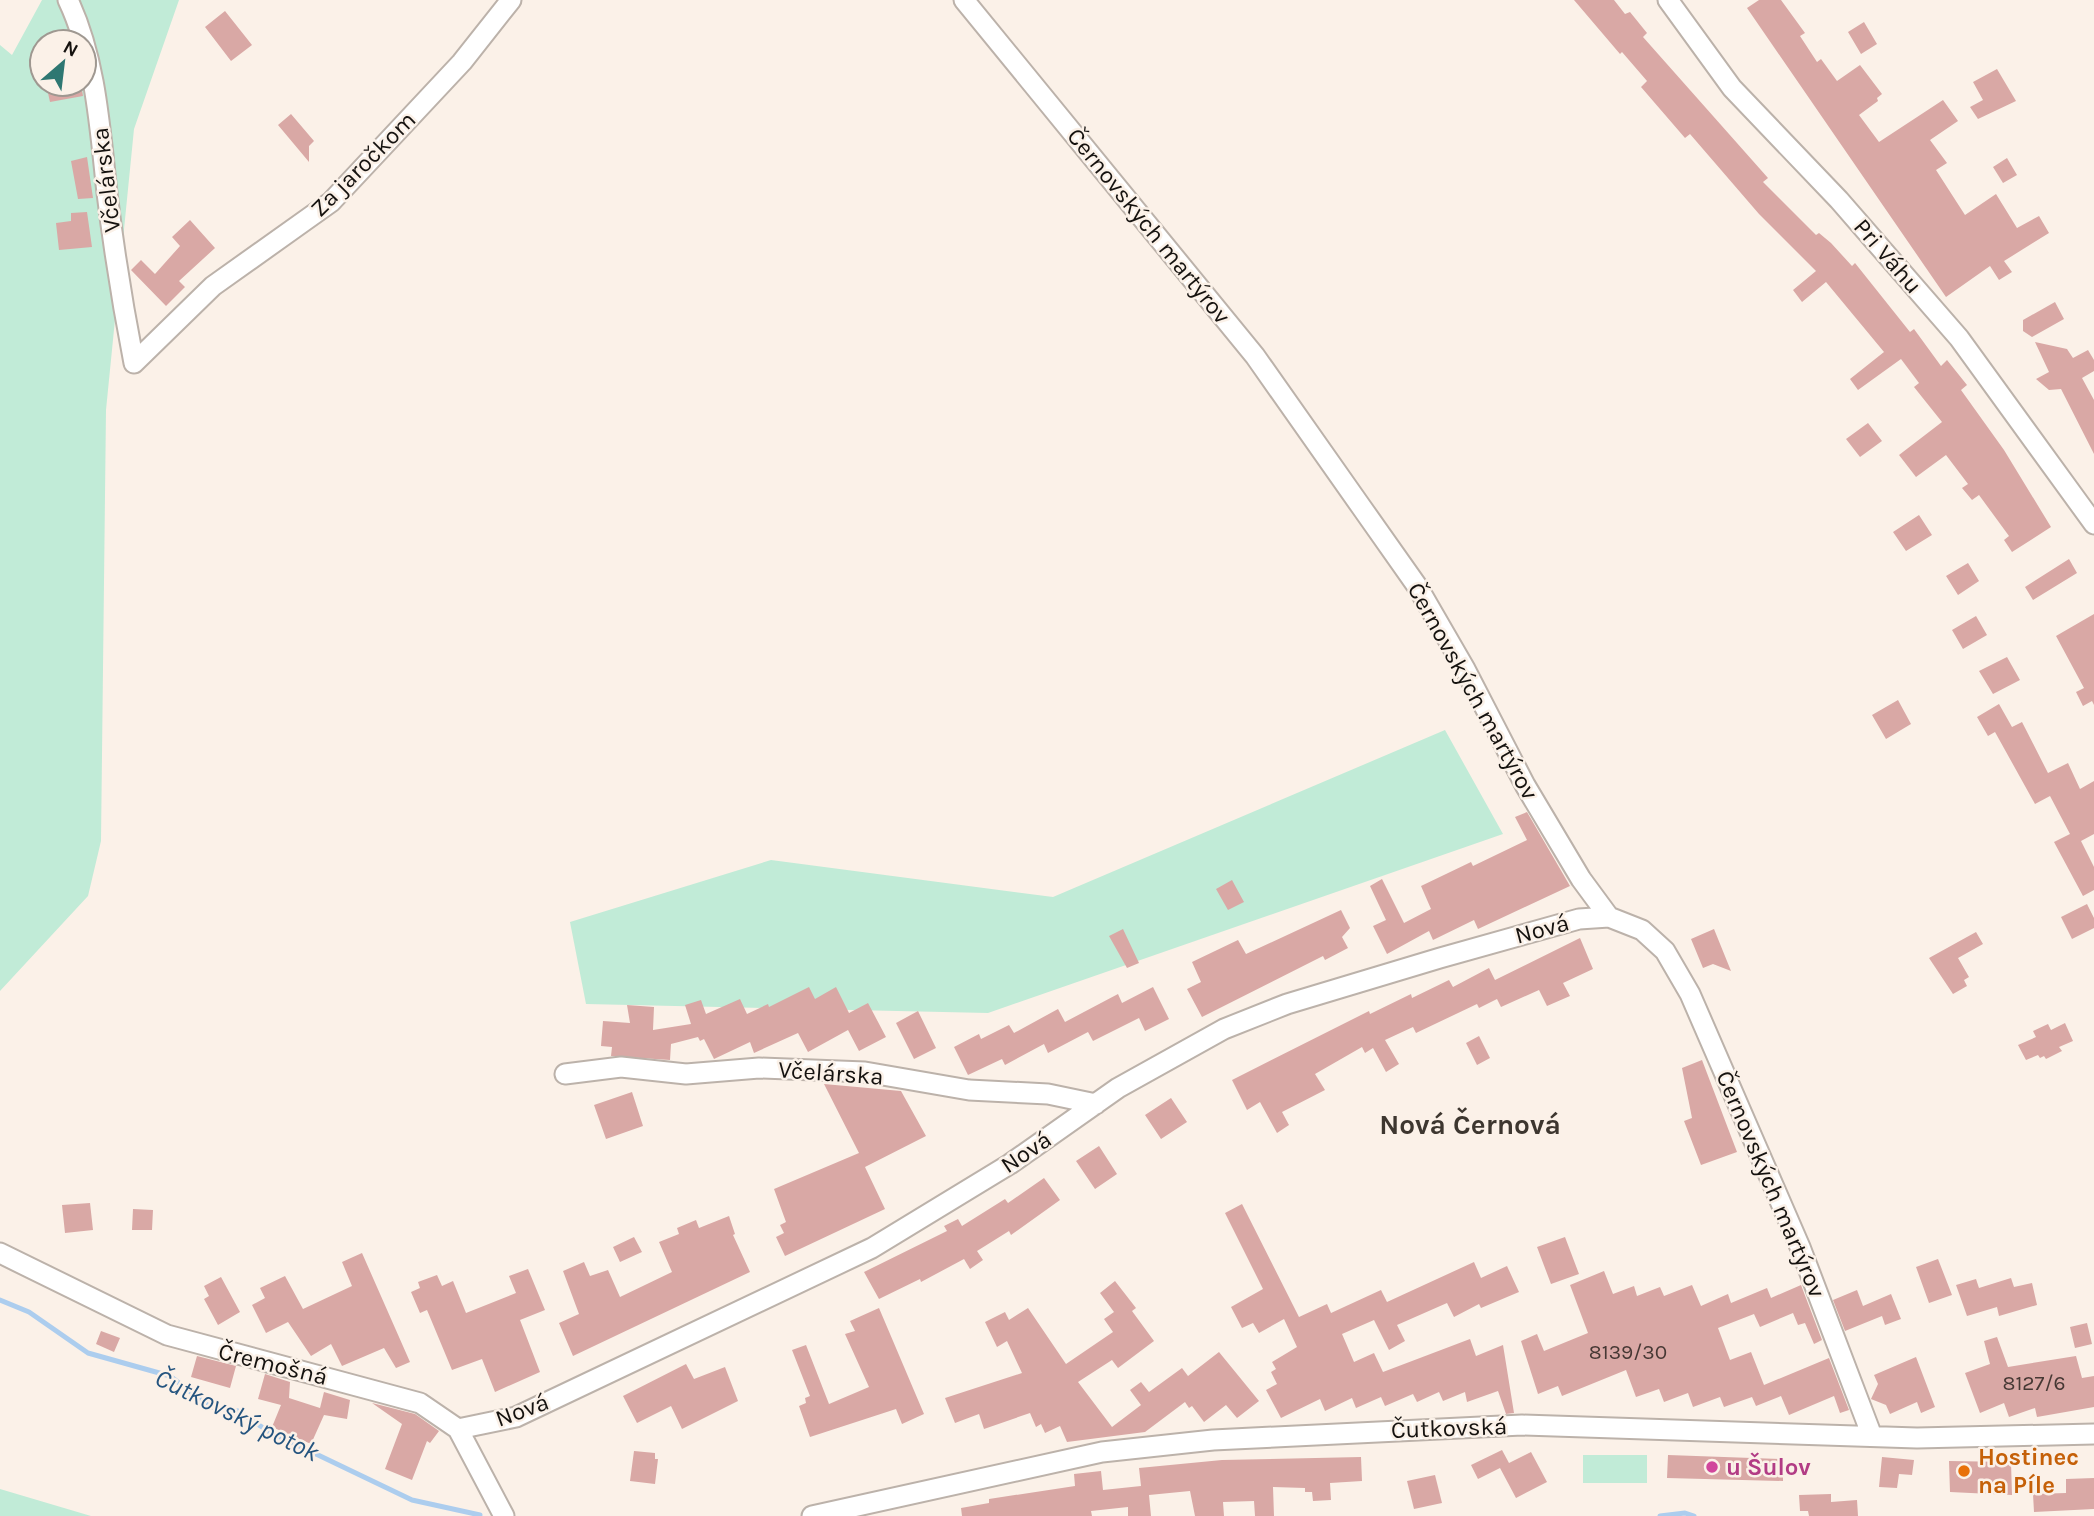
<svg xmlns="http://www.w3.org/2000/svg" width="2094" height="1516" font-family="Karla,sans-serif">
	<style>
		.green { fill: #c1ebd7; fill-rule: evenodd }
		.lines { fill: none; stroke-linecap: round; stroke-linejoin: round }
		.stream { stroke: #accdee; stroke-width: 5 }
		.building { fill: #d9a8a5 }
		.minor-casing { stroke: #bcb2aa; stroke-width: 23 }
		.minor { stroke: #fff; stroke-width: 19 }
		.hotel-dot { fill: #d1479c; stroke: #fbf1e8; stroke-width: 2.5 }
		.food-dot { fill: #e8710a; stroke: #fbf1e8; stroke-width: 2.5 }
		.labels { text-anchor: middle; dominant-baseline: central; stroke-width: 5; stroke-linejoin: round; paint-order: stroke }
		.number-label { font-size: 21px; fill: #463834 }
		.street-label { font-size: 24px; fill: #15120f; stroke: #fbf1e8 }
		.food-label { font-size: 24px; font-weight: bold; fill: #c56008; stroke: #fbf1e8; text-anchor: start }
		.hotel-label { font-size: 24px; font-weight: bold; fill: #b23c85; stroke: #fbf1e8; text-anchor: start }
		.water-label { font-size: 26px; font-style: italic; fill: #24547f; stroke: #fbf1e8 }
		.quarter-label { font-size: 28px; font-weight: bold; fill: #3d362f; stroke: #fbf1e8 }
	</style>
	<rect width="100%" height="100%" fill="#fbf1e8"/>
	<path class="green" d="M 42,0 L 179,0 L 134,129 L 106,410 L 101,841 L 88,896 L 0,991 L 0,45 L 12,55 ZM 42,42 L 84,42 L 84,84 L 42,84 Z
		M 1445,730 L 1503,834 L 988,1013 L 586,1004 L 570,922 L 771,860 L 1053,897 Z
		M 1583,1455 L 1647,1455 L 1647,1483 L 1583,1483 Z
		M 0,1489 L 91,1516 L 0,1516 Z"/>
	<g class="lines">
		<path class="stream" d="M 0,1300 L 29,1312 L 88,1353 L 170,1376 L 210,1407 L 238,1411 L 268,1431 L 412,1500 L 480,1515
			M 1660,1516 L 1685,1513 L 1694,1516"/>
	</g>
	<path class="building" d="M 1574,0 L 1614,0 L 1625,14 L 1630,12 L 1647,33 L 1643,37 L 1768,178 L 1763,182 L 1816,235 L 1819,233 L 1831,243 L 1852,266 L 1855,263 L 1910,332 L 1914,329 L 1941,366 L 1947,360 L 1967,385 L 1961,390 L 2004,450 L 2051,527 L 2012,552 L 2004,540 L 2009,536 L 1979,495 L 1972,500 L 1962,488 L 1968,484 L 1946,455 L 1916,477 L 1899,455 L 1942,422 L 1914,387 L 1919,383 L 1901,359 L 1858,390 L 1850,379 L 1884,352 L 1826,282 L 1802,302 L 1793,290 L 1816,271 L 1759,214 L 1690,134 L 1685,138 L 1641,87 L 1647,81 L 1622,52 L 1620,54 Z
		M 1759,0 L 1781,0 L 1805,33 L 1800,36 L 1817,62 L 1821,59 L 1837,81 L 1860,65 L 1882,94 L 1877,98 L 1878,101 L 1859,115 L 1879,142 L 1943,100 L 1958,121 L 1930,140 L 1947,163 L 1936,170 L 1965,215 L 1996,194 L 2017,228 L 2039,216 L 2049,233 L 2004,261 L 2012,272 L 1999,280 L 1990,266 L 1946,297 L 1747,8 Z
		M 225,11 L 252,45 L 231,61 L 205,27 Z
		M 1864,22 L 1877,44 L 1861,54 L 1848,32 Z
		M 1997,69 L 2016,101 L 1978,119 L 1970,107 L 1983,100 L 1973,82 Z
		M 46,84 L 81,84 L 83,96 L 50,102 Z
		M 291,114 L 314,141 L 309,146 L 309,162 L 278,125 Z
		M 87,157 L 93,198 L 78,199 L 71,161 Z
		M 2007,158 L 2017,175 L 2003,183 L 1993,167 Z
		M 87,212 L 92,247 L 59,250 L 56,223 L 71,221 L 71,213 Z
		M 190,220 L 215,248 L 179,281 L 185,287 L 166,306 L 131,270 L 141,260 L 155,274 L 180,246 L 172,237 Z
		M 2055,302 L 2064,319 L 2032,337 L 2023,331 L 2023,320 Z
		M 2035,342 L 2067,349 L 2073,358 L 2088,350 L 2094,360 L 2094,371 L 2082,378 L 2094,400 L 2094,454 L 2061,389 L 2049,390 L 2036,379 L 2049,372 Z
		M 1868,423 L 1882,441 L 1860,457 L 1846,439 Z
		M 1919,515 L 1932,535 L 1906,551 L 1893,532 Z
		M 2069,559 L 2077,573 L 2033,600 L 2025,587 Z
		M 1968,563 L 1979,581 L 1958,595 L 1946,576 Z
		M 2094,614 L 2094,705 L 2092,701 L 2083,706 L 2076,692 L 2084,688 L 2056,636 Z
		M 1976,616 L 1987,635 L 1963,649 L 1952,630 Z
		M 2007,657 L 2020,680 L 1993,694 L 1979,671 Z
		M 1898,700 L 1911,724 L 1886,739 L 1872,715 Z
		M 1999,704 L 2012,727 L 2022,722 L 2048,773 L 2068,763 L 2080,789 L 2094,781 L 2094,834 L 2081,841 L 2094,867 L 2094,890 L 2083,896 L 2054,842 L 2070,834 L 2050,796 L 2035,804 L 1995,732 L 1988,736 L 1977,717 Z
		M 1527,812 L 1570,886 L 1478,929 L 1474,920 L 1433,940 L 1429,931 L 1387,954 L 1373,926 L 1386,920 L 1370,886 L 1382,879 L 1404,923 L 1431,909 L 1421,886 L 1471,862 L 1473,866 L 1527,840 L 1515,817 Z
		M 1232,880 L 1244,902 L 1228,910 L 1216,889 Z
		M 2087,904 L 2094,918 L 2094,928 L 2072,939 L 2061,917 Z
		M 1341,910 L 1350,928 L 1342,937 L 1348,948 L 1325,960 L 1323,956 L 1202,1017 L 1187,989 L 1201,982 L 1192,962 L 1238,940 L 1246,954 Z
		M 1123,929 L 1139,963 L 1127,968 L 1109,936 Z
		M 1714,929 L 1731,971 L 1713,964 L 1703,968 L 1691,939 Z
		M 1976,932 L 1983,944 L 1958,958 L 1969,977 L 1964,980 L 1967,986 L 1953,994 L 1929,958 Z
		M 1580,938 L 1593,969 L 1563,983 L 1570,996 L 1547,1006 L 1539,990 L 1501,1007 L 1497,999 L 1479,1008 L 1477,1004 L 1416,1033 L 1413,1027 L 1385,1040 L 1399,1064 L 1386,1072 L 1373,1048 L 1365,1053 L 1362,1047 L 1315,1074 L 1325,1090 L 1282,1112 L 1289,1125 L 1277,1133 L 1260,1102 L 1247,1110 L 1232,1080 L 1369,1011 L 1370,1014 L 1411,994 L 1412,998 L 1449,980 L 1453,987 L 1489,968 L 1495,980 Z
		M 809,987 L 815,999 L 836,987 L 849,1013 L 868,1003 L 886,1037 L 859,1051 L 848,1030 L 808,1052 L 798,1033 L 754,1053 L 750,1042 L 714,1059 L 704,1039 L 700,1041 L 698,1037 L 671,1044 L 670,1060 L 611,1056 L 612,1047 L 601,1046 L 603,1021 L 630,1023 L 627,1005 L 654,1007 L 653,1030 L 691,1024 L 685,1005 L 701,1000 L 706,1014 L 740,999 L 747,1014 L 768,1004 L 769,1007 Z
		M 1153,987 L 1169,1019 L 1145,1031 L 1139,1018 L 1093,1041 L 1088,1032 L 1048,1053 L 1044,1044 L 1005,1065 L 1002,1059 L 968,1075 L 954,1047 L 979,1034 L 981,1039 L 1009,1025 L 1014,1033 L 1058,1009 L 1065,1022 L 1118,994 L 1122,1003 Z
		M 918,1011 L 936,1048 L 914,1059 L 896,1023 Z
		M 2065,1023 L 2073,1041 L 2059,1047 L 2062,1051 L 2046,1059 L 2044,1056 L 2040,1058 L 2038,1055 L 2026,1060 L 2018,1045 L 2036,1037 L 2033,1031 L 2048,1024 L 2051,1030 Z
		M 1479,1036 L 1490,1058 L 1477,1065 L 1466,1043 Z
		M 1702,1060 L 1737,1152 L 1701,1165 L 1684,1121 L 1692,1118 L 1682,1068 Z
		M 824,1084 L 901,1091 L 926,1136 L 865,1167 L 885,1209 L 785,1256 L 776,1237 L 784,1233 L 780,1225 L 786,1222 L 774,1189 L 859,1153 Z
		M 632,1092 L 643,1126 L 606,1139 L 594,1105 Z
		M 1171,1098 L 1187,1122 L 1161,1139 L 1145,1115 Z
		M 1099,1146 L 1117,1174 L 1095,1189 L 1076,1161 Z
		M 1044,1178 L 1060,1200 L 1011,1235 L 1009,1231 L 977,1251 L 983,1260 L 970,1269 L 964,1259 L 921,1282 L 920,1279 L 879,1299 L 864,1272 L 947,1231 L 944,1226 L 958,1219 L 962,1226 L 1005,1199 L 1008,1203 Z
		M 90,1203 L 93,1230 L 65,1233 L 62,1205 Z
		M 1242,1204 L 1299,1317 L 1327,1304 L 1331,1313 L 1381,1290 L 1387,1302 L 1474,1262 L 1481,1278 L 1507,1266 L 1519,1292 L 1481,1308 L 1479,1304 L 1454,1317 L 1447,1303 L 1397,1325 L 1405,1341 L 1389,1350 L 1374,1320 L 1342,1334 L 1354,1362 L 1374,1353 L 1383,1372 L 1470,1339 L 1476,1356 L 1503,1345 L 1514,1413 L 1506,1414 L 1498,1391 L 1467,1402 L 1465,1392 L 1443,1401 L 1439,1392 L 1417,1402 L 1413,1394 L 1385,1406 L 1381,1397 L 1356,1408 L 1352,1398 L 1325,1411 L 1320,1399 L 1281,1418 L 1266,1390 L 1277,1384 L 1271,1372 L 1276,1369 L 1272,1362 L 1297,1347 L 1284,1319 L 1259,1333 L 1253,1323 L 1242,1328 L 1231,1307 L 1263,1289 L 1225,1213 Z
		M 133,1209 L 153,1210 L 152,1230 L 132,1230 Z
		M 729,1216 L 735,1234 L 733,1235 L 750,1272 L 573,1356 L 559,1323 L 579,1314 L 563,1271 L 584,1262 L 590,1276 L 608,1270 L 620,1297 L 672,1272 L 659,1242 L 679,1234 L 677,1228 L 696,1220 L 699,1228 Z
		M 634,1237 L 642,1252 L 620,1262 L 613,1247 Z
		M 1565,1237 L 1579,1274 L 1551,1284 L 1537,1247 Z
		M 362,1253 L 410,1362 L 396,1368 L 384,1348 L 342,1366 L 331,1344 L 311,1356 L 288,1322 L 266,1333 L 252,1305 L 265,1298 L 260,1288 L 285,1276 L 303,1309 L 352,1286 L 342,1262 Z
		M 1938,1259 L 1952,1295 L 1929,1303 L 1916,1267 Z
		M 528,1269 L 545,1310 L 520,1320 L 540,1372 L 495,1392 L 482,1359 L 452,1370 L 427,1310 L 420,1313 L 411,1292 L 420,1288 L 418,1282 L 437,1275 L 442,1286 L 453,1281 L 466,1313 L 516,1293 L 509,1276 Z
		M 1604,1271 L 1613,1294 L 1634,1286 L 1637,1296 L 1660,1287 L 1664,1296 L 1692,1285 L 1701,1306 L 1728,1294 L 1731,1303 L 1767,1288 L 1771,1298 L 1801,1285 L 1822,1340 L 1814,1344 L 1805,1323 L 1798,1325 L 1793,1313 L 1760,1327 L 1754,1314 L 1718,1328 L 1730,1360 L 1751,1352 L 1764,1385 L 1829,1358 L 1849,1410 L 1840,1413 L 1834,1396 L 1789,1415 L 1781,1396 L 1756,1406 L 1752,1397 L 1724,1407 L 1720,1397 L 1693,1407 L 1688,1393 L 1664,1402 L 1659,1389 L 1636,1397 L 1626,1370 L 1562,1396 L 1558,1386 L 1538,1394 L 1521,1341 L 1537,1334 L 1544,1351 L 1588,1333 L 1570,1285 Z
		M 221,1277 L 240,1312 L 218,1325 L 204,1299 L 209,1296 L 204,1286 Z
		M 2011,1278 L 2014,1287 L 2032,1283 L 2037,1305 L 1999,1316 L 1997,1307 L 1967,1316 L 1956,1285 L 1976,1279 L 1979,1288 Z
		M 1115,1281 L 1136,1308 L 1132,1311 L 1154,1341 L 1118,1368 L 1112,1360 L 1078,1382 L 1112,1427 L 1141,1405 L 1130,1390 L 1141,1382 L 1149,1392 L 1182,1368 L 1188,1376 L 1219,1352 L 1259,1401 L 1237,1418 L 1226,1405 L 1204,1422 L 1192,1406 L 1189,1408 L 1185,1402 L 1145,1432 L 1067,1442 L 1060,1426 L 1045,1433 L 1041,1424 L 1036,1427 L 1030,1413 L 984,1429 L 979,1414 L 955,1423 L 945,1398 L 1022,1373 L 1007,1341 L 997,1347 L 985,1322 L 1005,1312 L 1009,1320 L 1028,1308 L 1066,1364 L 1113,1332 L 1104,1319 L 1114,1312 L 1100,1293 Z
		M 1857,1290 L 1863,1306 L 1891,1294 L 1901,1319 L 1885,1325 L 1882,1316 L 1845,1331 L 1833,1300 Z
		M 879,1308 L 924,1414 L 902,1424 L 896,1409 L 810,1437 L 799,1406 L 806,1403 L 805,1398 L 810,1396 L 792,1350 L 806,1345 L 829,1404 L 869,1387 L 845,1334 L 855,1331 L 850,1321 Z
		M 2087,1323 L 2092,1344 L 2075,1348 L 2070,1327 Z
		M 101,1331 L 120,1338 L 114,1352 L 96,1344 Z
		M 1997,1337 L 2008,1367 L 2076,1356 L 2082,1378 L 2094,1376 L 2094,1407 L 2037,1417 L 2035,1408 L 2009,1417 L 2004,1403 L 1980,1413 L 1965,1373 L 1990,1364 L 1984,1341 Z
		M 197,1356 L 236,1366 L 230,1388 L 191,1377 Z
		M 1916,1357 L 1935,1407 L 1921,1413 L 1917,1402 L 1890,1414 L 1886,1405 L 1871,1399 L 1878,1384 L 1874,1375 Z
		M 686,1364 L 694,1379 L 725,1367 L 738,1401 L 682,1429 L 671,1406 L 637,1423 L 623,1396 Z
		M 265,1374 L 290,1382 L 289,1398 L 320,1408 L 324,1392 L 350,1400 L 347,1419 L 324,1415 L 311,1444 L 272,1427 L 281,1405 L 258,1399 Z
		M 372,1403 L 415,1414 L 439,1431 L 430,1443 L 427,1441 L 412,1480 L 385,1469 L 402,1424 Z
		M 1502,1450 L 1509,1463 L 1531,1452 L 1547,1482 L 1516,1498 L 1500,1468 L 1478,1479 L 1471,1465 Z
		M 634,1451 L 655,1453 L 655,1459 L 658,1459 L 655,1484 L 630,1481 Z
		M 1668,1455 L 1783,1459 L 1783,1481 L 1667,1478 Z
		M 1361,1457 L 1362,1481 L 1330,1483 L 1331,1500 L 1313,1501 L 1312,1492 L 1305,1492 L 1305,1488 L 1273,1487 L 1274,1516 L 1255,1516 L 1254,1501 L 1223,1502 L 1224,1516 L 1195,1516 L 1190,1491 L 1149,1495 L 1151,1516 L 1128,1516 L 1128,1507 L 1091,1511 L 1092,1516 L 962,1516 L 961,1508 L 989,1503 L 989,1499 L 1075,1486 L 1074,1474 L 1101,1471 L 1103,1490 L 1141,1486 L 1139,1468 L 1222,1460 Z
		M 1882,1457 L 1914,1460 L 1912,1475 L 1899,1474 L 1897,1488 L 1879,1487 Z
		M 1949,1461 L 2011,1462 L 2012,1495 L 1950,1492 Z
		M 1435,1475 L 1442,1503 L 1414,1509 L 1407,1481 Z
		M 2094,1478 L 2094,1509 L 2034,1512 L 2033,1494 L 2066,1493 L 2066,1479 Z
		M 1831,1494 L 1831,1502 L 1857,1500 L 1858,1516 L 1809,1516 L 1808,1511 L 1800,1511 L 1799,1495 Z"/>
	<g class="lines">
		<defs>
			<path id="minor" d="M 68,0 C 96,59 100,129 107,193 C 114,251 123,307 134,363
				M 964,0 L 1255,356 L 1362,508 L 1417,586 L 1465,669 L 1525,785 L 1581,879 L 1609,917 L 1642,930 L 1665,951 L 1690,994 L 1800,1247 L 1872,1436
				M 1668,0 L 1732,88 L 1839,200 L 1959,338 L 2094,524
				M 134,363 L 213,286 L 331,202 L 462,62 L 511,0
				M 565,1074 L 621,1067 L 686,1074 L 759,1068 L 865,1072 L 969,1090 L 1048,1094 L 1096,1104
				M 0,1253 L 167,1335 L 420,1403 L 458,1429 L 504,1516
				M 458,1429 L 516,1417 L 872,1248 L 1010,1164 L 1118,1088 L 1224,1029 L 1287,1004 L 1440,958 L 1579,919 L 1609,917
				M 812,1516 L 1102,1452 L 1213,1440 L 1522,1425 L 1917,1438 L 2094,1434"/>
		</defs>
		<use href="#minor" class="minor-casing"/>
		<use href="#minor" class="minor"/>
	</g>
	<circle class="hotel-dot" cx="1712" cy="1467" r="7"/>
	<circle class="food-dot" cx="1964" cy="1471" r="7"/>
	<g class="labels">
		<g class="number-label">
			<text x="1628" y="1352">8139/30</text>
			<text x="2034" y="1383">8127/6</text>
		</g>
		<g class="street-label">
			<text transform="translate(363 164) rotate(-45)">Za jaročkom</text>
			<text transform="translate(106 180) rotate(-97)">Včelárska</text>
			<text transform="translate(1149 226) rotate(51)">Černovských martýrov</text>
			<text transform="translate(1888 256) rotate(49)">Pri Váhu</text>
			<text transform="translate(1473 691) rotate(61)">Černovských martýrov</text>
			<text transform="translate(1542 929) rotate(-15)">Nová</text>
			<text transform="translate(831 1073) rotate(4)">Včelárska</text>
			<text transform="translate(1026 1152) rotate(-34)">Nová</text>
			<text transform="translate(1771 1184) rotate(67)">Černovských martýrov</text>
			<text transform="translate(273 1364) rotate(14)">Čremošná</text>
			<text transform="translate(522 1410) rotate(-20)">Nová</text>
			<text transform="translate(1449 1428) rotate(-2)">Čutkovská</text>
		</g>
		<g class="food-label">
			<text x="1978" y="1457">Hostinec<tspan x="1978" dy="28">na Píle</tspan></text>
		</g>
		<g class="hotel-label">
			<text x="1726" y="1467">u Šulov</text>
		</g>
		<g class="water-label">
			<text transform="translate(237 1415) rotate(26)">Čutkovský potok</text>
		</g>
		<g class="quarter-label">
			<text x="1470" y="1124">Nová Černová</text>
		</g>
	</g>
	<g transform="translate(63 63) rotate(28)"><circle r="33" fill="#fbf1e8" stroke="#9f9891" stroke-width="2"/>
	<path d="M0-5L12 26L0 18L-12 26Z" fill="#2e7772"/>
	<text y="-10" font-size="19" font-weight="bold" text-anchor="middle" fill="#15120f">N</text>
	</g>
</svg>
